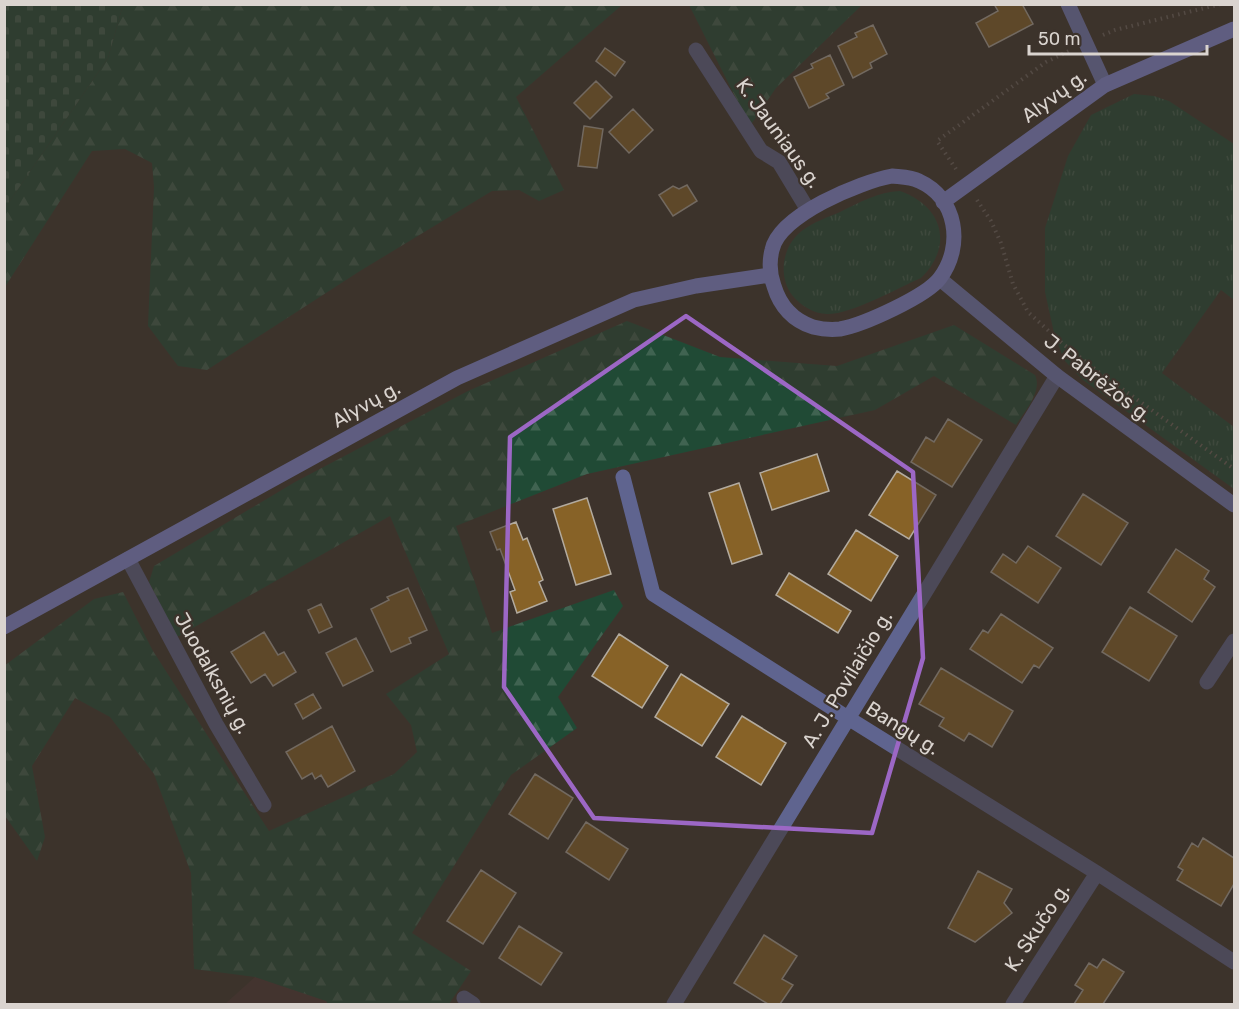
<svg xmlns="http://www.w3.org/2000/svg" width="1239" height="1009" font-family="Rubik,sans-serif">
	<style>
		.industrial { fill: #4c3734 }
		.grass { fill: url(#grass-tufts) }
		.forest { fill: url(#forest-firs) }
		.cemetery { fill: url(#cemetery-stones) }
		.building { fill: #876227; stroke: #b3ab9f; stroke-width: 1.5 }
		.lines { fill: none; stroke-linecap: round; stroke-linejoin: round }
		.path { stroke: #6f6660; stroke-width: 4; stroke-dasharray: 1.5 4.5; stroke-linecap: butt }
		.street { stroke: #5f648f; stroke-width: 15 }
		.secondary { stroke: #777ec0; stroke-width: 15 }
		.primary { stroke: #8991e7; stroke-width: 15 }
		.marked { fill: none; stroke: #9c67c5; stroke-width: 4.5; stroke-linejoin: round }
		.labels { text-anchor: middle; dominant-baseline: central; stroke-width: 4.5; stroke-linejoin: round; paint-order: stroke }
		.street-label { font-size: 20px; fill: #dad4cf; stroke: #3d332c }
	</style>
	<defs>
		<pattern id="grass-tufts" width="24" height="20" patternUnits="userSpaceOnUse" patternTransform="scale(1.5)"><rect width="24" height="20" fill="#204a35"/><path d="M3 7l-1-3M5 7V3M7 7l1-3M15 17l-1-3M17 17v-4M19 17l1-3" fill="none" stroke="#406351"/></pattern>
		<pattern id="forest-firs" width="22" height="20" patternUnits="userSpaceOnUse" patternTransform="scale(1.5)"><rect width="22" height="20" fill="#204a35"/><path d="M5 1l3.5 6h-7zM16 11l3.5 6h-7z" fill="#406351"/></pattern>
		<pattern id="cemetery-stones" width="16" height="16" patternUnits="userSpaceOnUse" patternTransform="scale(1.5)"><rect width="16" height="16" fill="#204a35"/><path d="M2 7V4a2 2 0 0 1 4 0v3zM10 15v-3a2 2 0 0 1 4 0v3z" fill="#406351"/></pattern>
	</defs>
	<rect width="100%" height="100%" fill="#3d332c"/>
	<path class="industrial" d="M 255,977 L 327,1001 L 328,1004 L 225,1004 Z"/>
	<path class="grass" d="M 1134,94 L 1154,96 L 1169,101 L 1234,144 L 1234,300 L 1221,290 L 1162,373 L 1234,427 L 1234,489 L 1083,380 L 1064,360 L 1054,333 L 1045,292 L 1045,228 L 1068,156 L 1091,115 Z
		M 900,191 C 943,206 954,246 921,278 C 898,288 850,315 827,314 C 814,314 800,305 792,295 C 777,275 783,244 803,230 C 814,222 828,217 840,212 C 860,202 878,192 900,191 Z"/>
	<path class="forest" d="M 123,5 L 622,5 L 516,97 L 564,190 L 539,201 L 519,190 L 492,191 L 360,271 L 207,370 L 178,366 L 148,326 L 154,187 L 152,163 L 125,149 L 92,151 L 5,287 L 5,208 L 108,58 Z
		M 689,5 L 862,5 L 776,88 L 750,126 Z
		M 627,321 L 720,357 L 837,366 L 954,325 L 1035,375 C 1043,391 1024,412 1016,425 L 934,376 L 875,410 L 587,474 L 456,526 L 492,633 L 614,590 L 623,606 L 558,697 L 577,728 L 511,775 L 412,933 L 471,971 L 449,1004 L 328,1004 L 326,1001 L 255,977 L 194,969 L 191,873 L 154,774 L 110,717 L 75,698 L 32,766 L 45,837 L 37,861 L 5,816 L 4,666 L 94,599 L 123,592 L 153,651 L 269,831 L 394,774 L 417,752 L 411,725 L 386,694 L 449,654 L 390,516 L 177,637 L 149,582 L 154,566 L 295,482 L 468,391 Z"/>
	<path class="cemetery" d="M 5,4 L 123,5 L 108,58 L 5,208 Z"/>
	<path class="building" d="M 994,4 L 1022,4 L 1033,24 L 989,47 L 976,23 L 998,11 Z
		M 873,25 L 887,54 L 870,63 L 872,68 L 853,78 L 838,46 L 857,37 L 855,33 Z
		M 605,48 L 625,62 L 615,76 L 596,61 Z
		M 830,55 L 844,85 L 826,94 L 829,98 L 809,108 L 794,77 L 813,68 L 811,64 Z
		M 596,81 L 612,97 L 590,119 L 574,103 Z
		M 633,109 L 653,130 L 629,153 L 609,132 Z
		M 584,126 L 603,129 L 597,168 L 578,166 Z
		M 687,185 L 697,201 L 673,216 L 659,195 L 673,186 L 679,189 Z
		M 948,419 L 982,440 L 952,487 L 911,462 L 926,437 L 934,442 Z
		M 817,454 L 829,491 L 772,510 L 760,473 Z
		M 897,471 L 936,495 L 909,539 L 869,515 Z
		M 739,483 L 762,554 L 732,564 L 709,493 Z
		M 1083,494 L 1128,523 L 1101,565 L 1056,536 Z
		M 587,498 L 611,574 L 576,585 L 553,509 Z
		M 516,522 L 523,540 L 527,538 L 543,580 L 539,582 L 547,601 L 517,613 L 510,592 L 515,590 L 500,549 L 497,550 L 490,532 Z
		M 856,530 L 898,556 L 871,601 L 828,574 Z
		M 1028,546 L 1061,568 L 1038,603 L 991,572 L 1003,554 L 1016,563 Z
		M 1176,549 L 1209,571 L 1204,579 L 1215,587 L 1192,622 L 1148,592 Z
		M 789,573 L 851,611 L 838,633 L 776,595 Z
		M 408,588 L 427,630 L 409,638 L 411,643 L 391,652 L 371,609 L 389,600 L 387,597 Z
		M 321,604 L 332,627 L 319,633 L 308,610 Z
		M 1130,607 L 1177,636 L 1149,681 L 1102,652 Z
		M 1001,614 L 1053,648 L 1039,668 L 1034,665 L 1022,683 L 970,649 L 983,630 L 988,633 Z
		M 264,632 L 278,655 L 284,652 L 296,672 L 273,686 L 265,674 L 251,683 L 231,652 Z
		M 619,634 L 668,666 L 642,708 L 592,676 Z
		M 356,638 L 373,671 L 343,686 L 326,653 Z
		M 941,668 L 1013,711 L 992,747 L 969,733 L 964,741 L 939,726 L 944,718 L 919,704 Z
		M 681,674 L 729,704 L 702,746 L 655,717 Z
		M 313,694 L 321,708 L 303,719 L 295,704 Z
		M 742,716 L 786,743 L 761,785 L 716,757 Z
		M 332,726 L 355,771 L 328,787 L 321,775 L 315,779 L 312,773 L 302,779 L 286,752 Z
		M 535,774 L 573,798 L 548,839 L 509,814 Z
		M 586,822 L 628,849 L 609,880 L 566,852 Z
		M 1203,838 L 1234,858 L 1234,884 L 1221,906 L 1177,880 L 1183,870 L 1178,867 L 1192,843 L 1198,847 Z
		M 481,870 L 516,893 L 483,944 L 447,921 Z
		M 978,871 L 1012,889 L 1004,903 L 1012,913 L 975,942 L 948,928 Z
		M 519,926 L 562,953 L 541,985 L 499,958 Z
		M 764,935 L 797,956 L 782,979 L 793,985 L 780,1004 L 768,1004 L 734,983 Z
		M 1103,959 L 1124,972 L 1103,1004 L 1074,1004 L 1083,990 L 1075,985 L 1089,963 L 1097,968 Z"/>
	<g class="lines">
		<path class="path" d="M 1103,35 L 1115,30 L 1221,4
			M 956,169 L 937,141 L 1046,62 L 1069,51
			M 977,200 L 991,221 L 1001,243 L 1013,284 L 1028,312 L 1063,344 L 1100,373 L 1234,469"/>
		<path class="street" d="M 696,50 L 761,151 L 779,162 L 808,210
			M 623,477 L 653,594 L 848,718 L 1097,873 L 1234,962
			M 128,559 L 216,724 L 264,805
			M 1207,682 L 1234,641
			M 464,998 L 473,1004
			M 674,1004 L 1057,376
			M 1013,1004 L 1097,873"/>
		<path class="secondary" d="M 1068,4 L 1105,85
			M 940,279 L 1057,376 L 1234,505"/>
		<path class="primary" d="M 892,176 C 900,177 911,177 919,181 C 957,198 964,246 940,278 C 927,296 863,325 840,329 C 831,330 821,329 813,327 C 792,320 780,306 774,286 C 770,275 769,262 772,250 C 779,215 860,182 892,176 Z
			M 943,202 L 1105,85 L 1234,29
			M 4,627 L 457,378 L 634,300 L 696,286 L 770,275"/>
	</g>
	<path d="M0 0H1239V1009H0ZM 686,316 L 913,472 L 923,658 L 872,833 L 594,818 L 504,687 L 510,437 Z" fill="#3d332c" fill-opacity=".55" fill-rule="evenodd"/>
	<path class="marked" d="M 686,316 L 913,472 L 923,658 L 872,833 L 594,818 L 504,687 L 510,437 Z"/>
	<g class="labels">
		<g class="street-label">
			<text transform="translate(1054 96) rotate(-36)">Alyvų g.</text>
			<text transform="translate(779 133) rotate(54)">K. Jauniaus g.</text>
			<text transform="translate(1098 378) rotate(38)">J. Pabrėžos g.</text>
			<text transform="translate(366 404) rotate(-29)">Alyvų g.</text>
			<text transform="translate(213 673) rotate(61)">Juodalksnių g.</text>
			<text transform="translate(847 679) rotate(-59)">A. J. Povilaičio g.</text>
			<text transform="translate(903 728) rotate(32)">Bangų g.</text>
			<text transform="translate(1037 927) rotate(-57)">K. Skučo g.</text>
		</g>
	</g>
	<rect width="1239" height="1009" fill="none" stroke="#dad4cf" stroke-width="12"/>
	<path d="M1029 45v9h178v-9" fill="none" stroke="#dad4cf" stroke-width="3"/>
	<text x="1038" y="45" font-size="18" fill="#dad4cf" stroke="#3d332c" stroke-width="4.5" paint-order="stroke">50 m</text>
</svg>
